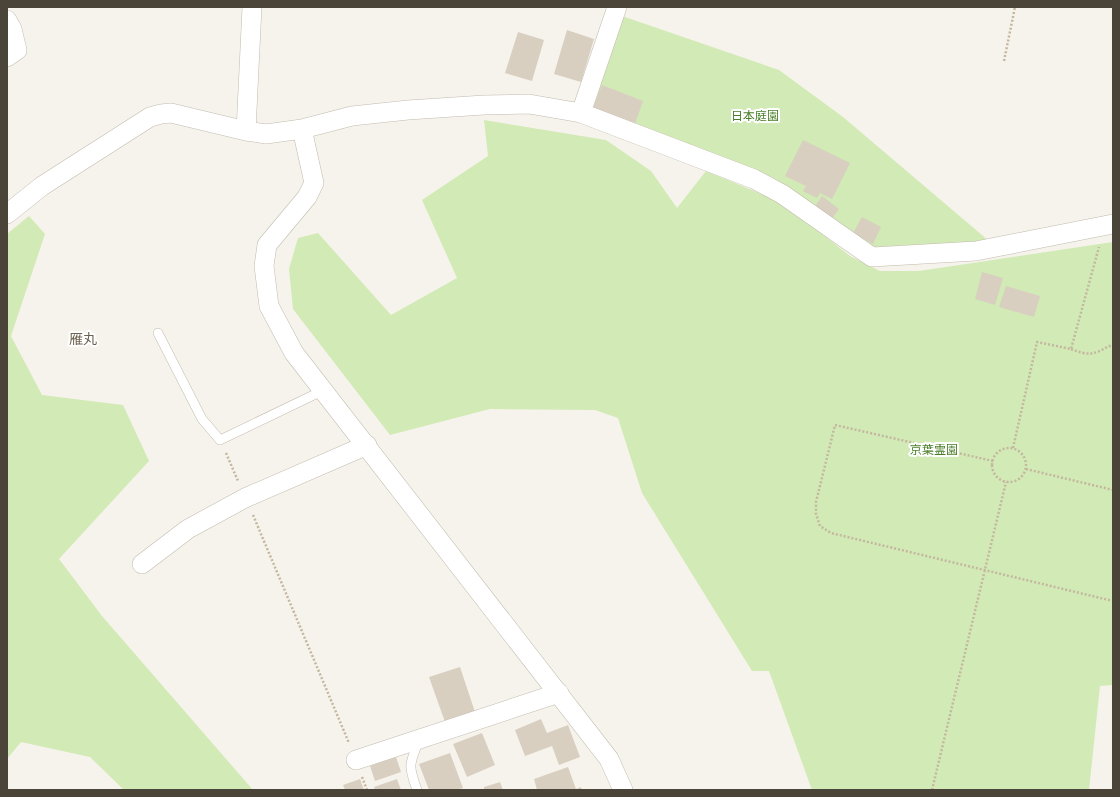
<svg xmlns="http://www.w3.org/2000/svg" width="1120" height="797" font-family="'Varela Round','Noto Sans JP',sans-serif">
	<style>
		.green { fill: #d2eab5 }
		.building { fill: #d8cfc1 }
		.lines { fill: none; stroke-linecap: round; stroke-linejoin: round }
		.service-casing { stroke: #c2bbae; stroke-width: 10 }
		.minor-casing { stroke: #c2bbae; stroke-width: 20 }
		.path { stroke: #c4b79f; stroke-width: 2.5; stroke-dasharray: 2 2; stroke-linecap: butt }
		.service { stroke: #fff; stroke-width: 9 }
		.minor { stroke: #fff; stroke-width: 19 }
		.labels { text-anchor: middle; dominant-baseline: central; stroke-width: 4; stroke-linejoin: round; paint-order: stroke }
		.park-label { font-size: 12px; fill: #4a7f2a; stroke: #fff }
		.quarter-label { font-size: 14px; fill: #6e6250; stroke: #fff }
	</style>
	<rect width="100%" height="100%" fill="#f6f3ec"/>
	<path class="green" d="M 622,16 L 779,70 L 843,117 L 989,241 L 888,248 L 873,247 L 833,225 L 587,109 Z
		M 484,120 L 606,140 L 651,171 L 677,208 L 706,171 L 769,197 L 793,211 L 850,256 L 880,271 L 919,271 L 1113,242 L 1113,685 L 1100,686 L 1089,790 L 812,790 L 769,671 L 752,671 L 642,493 L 618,418 L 595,410 L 490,409 L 390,435 L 293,309 L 289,269 L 298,238 L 318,233 L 391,315 L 457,278 L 422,200 L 488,156 Z
		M 29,216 L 45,234 L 11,336 L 42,395 L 123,405 L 149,461 L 59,559 L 102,616 L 253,790 L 124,790 L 90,757 L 21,742 L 7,759 L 7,234 Z"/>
	<path class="building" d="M 567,30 L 594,39 L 581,82 L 554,74 Z
		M 518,32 L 544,40 L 532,81 L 505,73 Z
		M 602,85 L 643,101 L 635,124 L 593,108 Z
		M 803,140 L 850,163 L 832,199 L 820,193 L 817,198 L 803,191 L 806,186 L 785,176 Z
		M 822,196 L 839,209 L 831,220 L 814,208 Z
		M 862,217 L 881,227 L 873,244 L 853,233 Z
		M 982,272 L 1003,278 L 995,305 L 975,299 Z
		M 1006,286 L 1040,296 L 1034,317 L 999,307 Z
		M 460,667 L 475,712 L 445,722 L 429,677 Z
		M 541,719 L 547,733 L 568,725 L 580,757 L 559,765 L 552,746 L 525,756 L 515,730 Z
		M 482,733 L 495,765 L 467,777 L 453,744 Z
		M 450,753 L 463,788 L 456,790 L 429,790 L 419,764 Z
		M 396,757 L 401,772 L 375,781 L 370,766 Z
		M 568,767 L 576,789 L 581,787 L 582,790 L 537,790 L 534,779 Z
		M 360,779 L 364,790 L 345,790 L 343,785 Z
		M 397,779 L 401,790 L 375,790 L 374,787 Z
		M 500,782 L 503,790 L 484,790 L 484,787 Z"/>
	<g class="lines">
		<defs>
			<path id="service" d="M 158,333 L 202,419 L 220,440 L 324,390
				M 417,790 C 408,765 409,765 419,740"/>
			<path id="minor" d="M 7,20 L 12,29 L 17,50 L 7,57
				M 581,113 L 617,7
				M 302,129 L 314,183 L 307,197 L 267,245 L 264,266 L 269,306 L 294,353 L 609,759 L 623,790
				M 246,131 L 252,7
				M 7,214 L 42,186 L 150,117 L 161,114 L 171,113 L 246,131 L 266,134 L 302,129 L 352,116 L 408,110 L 484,105 L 529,104 L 581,113 L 754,179 L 782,194 L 872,257 L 976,251 L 1113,224
				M 142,564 L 188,529 L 245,498 L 367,445
				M 356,760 L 559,693"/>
		</defs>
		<use href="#service" class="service-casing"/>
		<use href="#minor" class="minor-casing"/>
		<path class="path" d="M 1004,61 L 1015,7
			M 1071,349 C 1089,356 1093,355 1109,346 L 1113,347
			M 1013,448 L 1037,342 L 1071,349 L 1099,247
			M992 465a17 17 0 1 1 34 0a17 17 0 1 1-34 0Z
			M 226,453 L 238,481
			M 993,461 L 835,425 L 816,502 L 816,514 L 820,526 L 831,533 L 1113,601
			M 1026,469 L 1113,490
			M 253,515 L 349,743
			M 362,777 L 367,790
			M 932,790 L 1006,482"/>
		<use href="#service" class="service"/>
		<use href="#minor" class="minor"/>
	</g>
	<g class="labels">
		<g class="park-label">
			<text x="755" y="116">日本庭園</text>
			<text x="934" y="450">京葉霊園</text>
		</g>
		<g class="quarter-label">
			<text x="83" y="339">雁丸</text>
		</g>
	</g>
	<rect width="1120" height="797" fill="none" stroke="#4b4439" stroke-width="16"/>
</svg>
